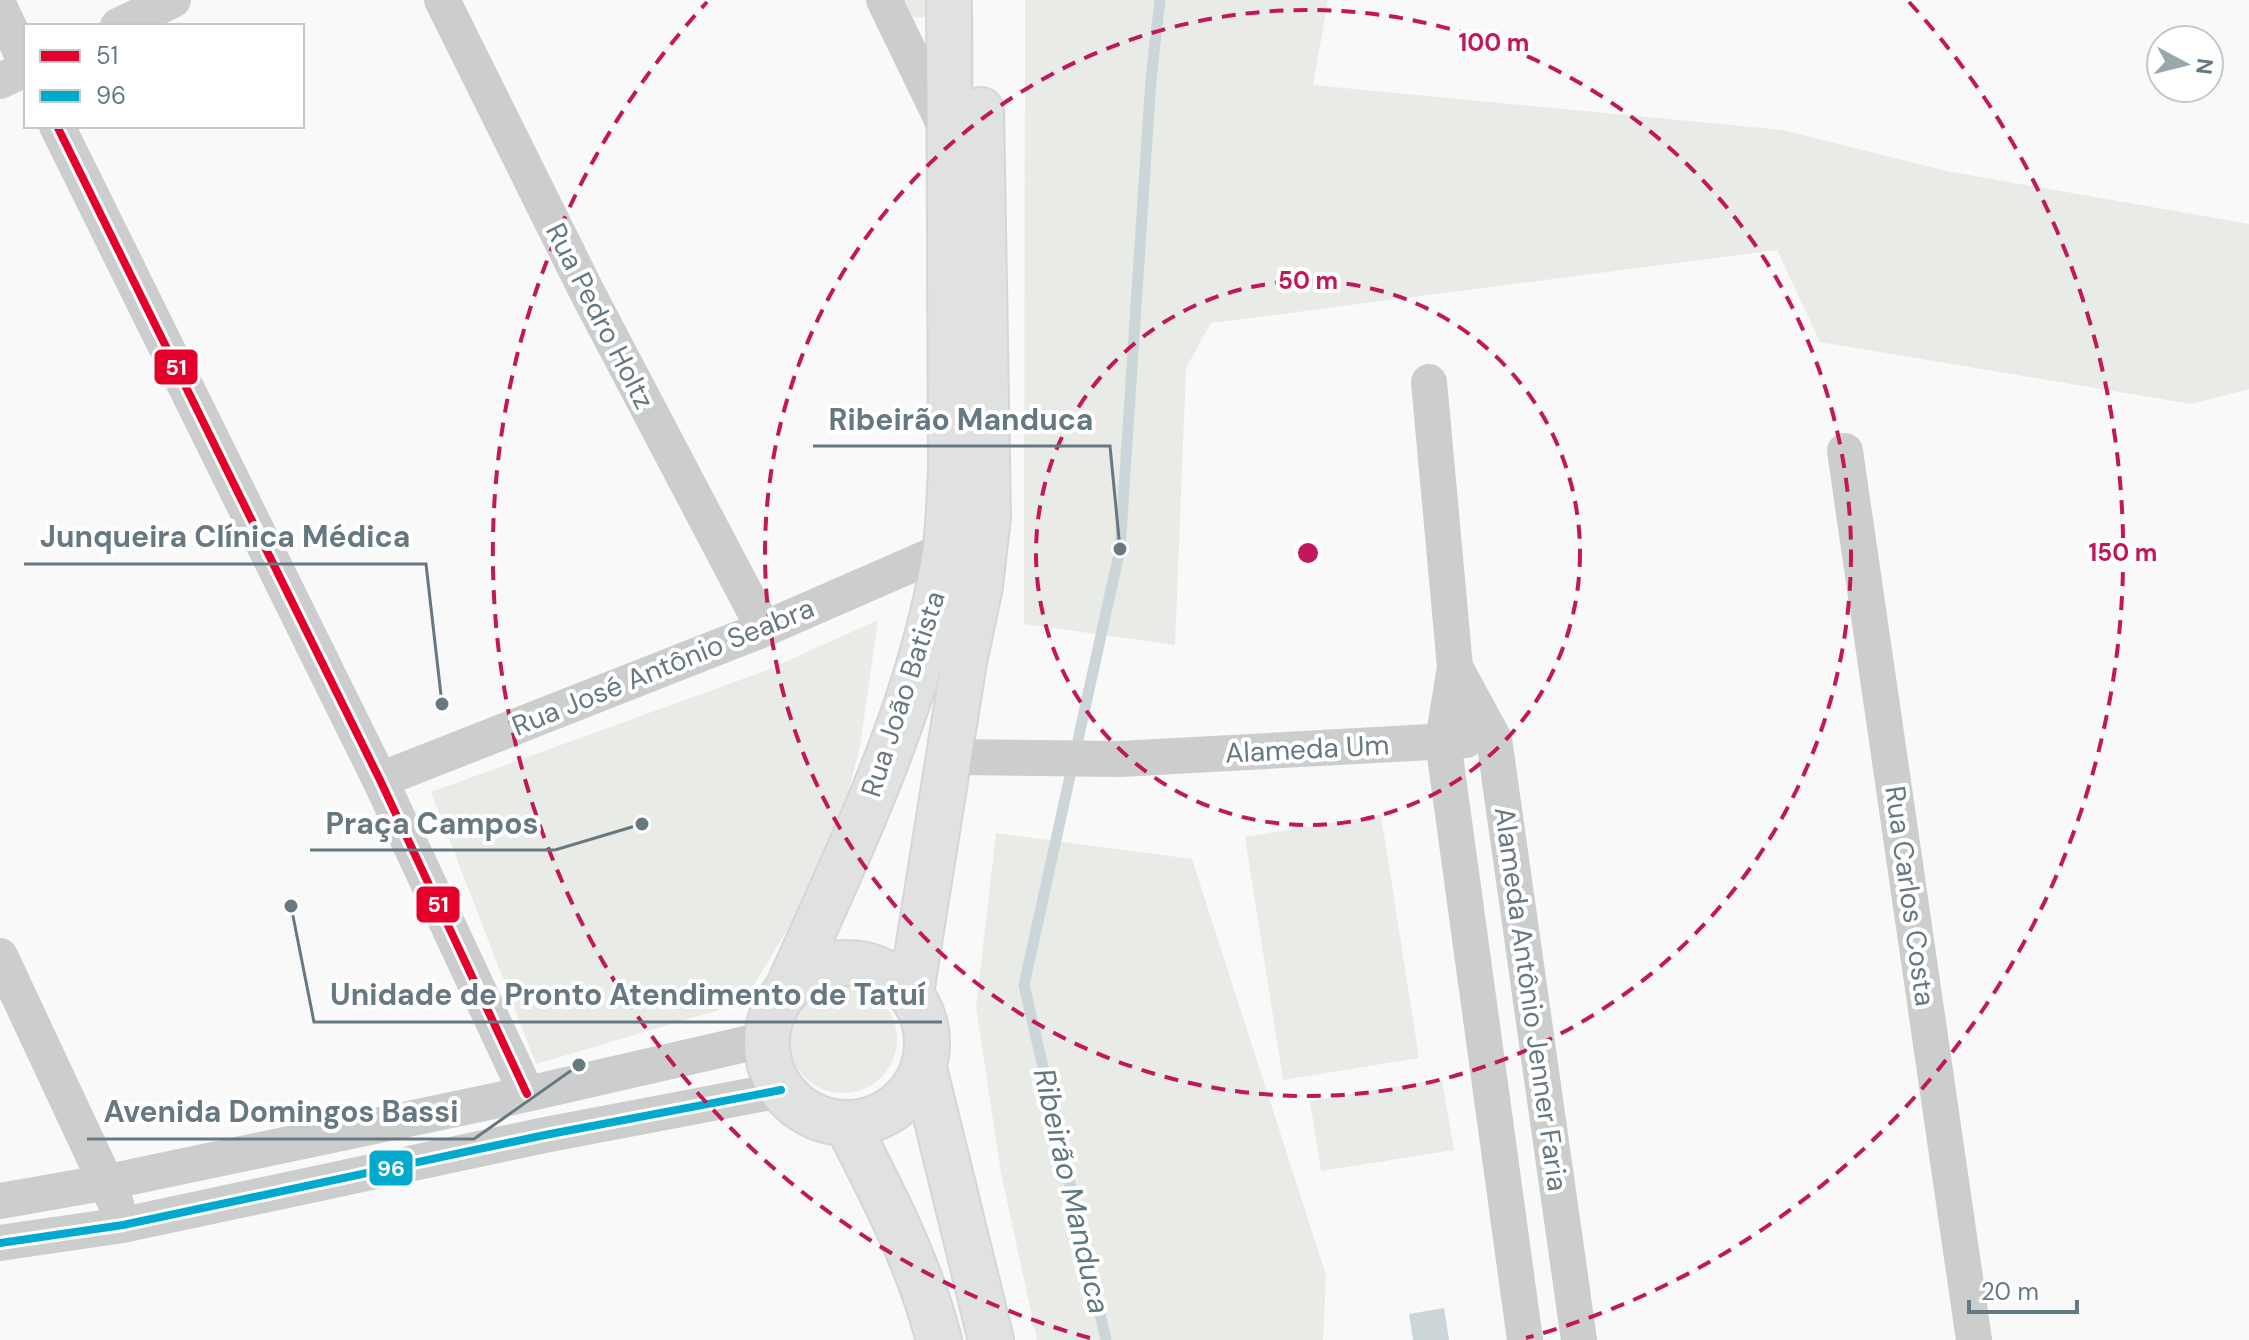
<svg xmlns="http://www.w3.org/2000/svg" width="2249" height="1340" font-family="'DM Sans',sans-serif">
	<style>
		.green { fill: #e8ebe6 }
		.water { fill: #ccd6d8 }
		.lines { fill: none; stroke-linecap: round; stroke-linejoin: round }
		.stream { stroke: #ccd6d8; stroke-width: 11 }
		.primary-casing { stroke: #d5d6d7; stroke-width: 48 }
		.minor { stroke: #cccece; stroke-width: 36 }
		.primary { stroke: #e0e1e1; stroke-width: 44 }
		.bus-1-casing { stroke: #fff; stroke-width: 14 }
		.bus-2-casing { stroke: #fff; stroke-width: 14 }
		.bus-1 { stroke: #e4002b; stroke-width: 8 }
		.bus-2 { stroke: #00a9ce; stroke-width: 8 }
		.ring { fill: none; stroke: #c2185b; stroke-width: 4; stroke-dasharray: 14 10 }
		.labels { text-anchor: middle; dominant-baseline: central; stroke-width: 8; stroke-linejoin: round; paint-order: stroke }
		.street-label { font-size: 28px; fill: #667982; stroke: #fff }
		.water-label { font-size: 30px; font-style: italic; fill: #60777b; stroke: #fff }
		.centre { fill: #c2185b; stroke: #fff; stroke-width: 4 }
		.ring-label { font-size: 24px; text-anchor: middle; font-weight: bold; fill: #c2185b; stroke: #fff; stroke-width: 8; stroke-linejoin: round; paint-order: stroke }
		.leader { fill: none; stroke: #667982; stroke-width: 3 }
		.callout-dot { fill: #667982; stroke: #fff; stroke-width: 3 }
		.callout-label { font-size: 30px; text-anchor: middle; font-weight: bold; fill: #667982; stroke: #fff; stroke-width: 8; stroke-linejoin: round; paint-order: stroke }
		.line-badge { stroke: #fff; stroke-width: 3 }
		.badge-label { font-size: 22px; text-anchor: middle; font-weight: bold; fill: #fff }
	</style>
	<rect width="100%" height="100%" fill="#f9f9f9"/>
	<path class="green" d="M 903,0 L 934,0 L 931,13 L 922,18 L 913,17 Z
		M 1025,0 L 1328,0 L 1313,85 L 1783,130 L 1946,171 L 2249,224 L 2249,389 L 2191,404 L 1820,342 L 1777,250 L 1211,323 L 1186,368 L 1175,645 L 1024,624 Z
		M 878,620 L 860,746 L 832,856 L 743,1003 L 536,1064 L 431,792 L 765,671 Z
		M 1381,815 L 1419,1058 L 1283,1080 L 1245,837 Z
		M 996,833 L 1192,859 L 1326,1275 L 1323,1340 L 1037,1340 L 1001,1173 L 976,1007 Z
		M789 1039a54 54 0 1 1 108 0a54 54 0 1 1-108 0Z
		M 1442,1079 L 1454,1150 L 1321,1171 L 1310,1101 Z"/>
	<path class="water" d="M 1444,1308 L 1449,1340 L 1413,1340 L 1409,1314 Z"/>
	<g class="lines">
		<path class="stream" d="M 1106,1340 L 1024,985 L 1120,549 L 1151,79 L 1160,0"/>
		<defs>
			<path id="primary" d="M767 1043a80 80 0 1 1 160 0a80 80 0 1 1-160 0Z
				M 788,988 C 850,848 921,705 945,553 C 949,527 949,499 951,473 L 949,0
				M 911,993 L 964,662 L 980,586 L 988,517 L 981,110
				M 924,1068 L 991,1340
				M 847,1124 C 883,1194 919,1263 939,1340"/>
		</defs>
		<use href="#primary" class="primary-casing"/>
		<path class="minor" d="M 442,0 L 587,292 L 764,629
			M 884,0 L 948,132
			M 0,8 L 26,63
			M 118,26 L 173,0
			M 0,81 L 26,69
			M 57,126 L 380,780 L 527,1094
			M 1429,382 L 1455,667 L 1443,741 L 1525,1340
			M 1845,451 L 1974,1340
			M 1455,667 L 1494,739 L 1579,1340
			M 949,757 L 1120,759 L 1466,740
			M 380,780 L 764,629 L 945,550
			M 0,956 L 116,1204
			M 0,1201 L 108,1182 L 527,1094 L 767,1039
			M 0,1243 L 123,1225 L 545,1135 L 781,1090"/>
		<use href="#primary" class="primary"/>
		<defs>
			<path id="bus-1" d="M 57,126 L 380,780 L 527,1094"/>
			<path id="bus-2" d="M 0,1243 L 123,1225 L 545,1135 L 781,1090"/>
		</defs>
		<use href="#bus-1" class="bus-1-casing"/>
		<use href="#bus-2" class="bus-2-casing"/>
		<use href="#bus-1" class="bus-1"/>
		<use href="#bus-2" class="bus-2"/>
	</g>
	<g class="ring">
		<circle cx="1308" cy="553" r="272"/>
		<circle cx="1308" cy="553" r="543"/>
		<path d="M1090 1338A815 815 0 0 1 707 2M1909 2A815 815 0 0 1 1526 1338"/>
	</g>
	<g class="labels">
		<g class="street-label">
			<text transform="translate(600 316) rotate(63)">Rua Pedro Holtz</text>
			<text transform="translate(663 667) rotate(-22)">Rua José Antônio Seabra</text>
			<text transform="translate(903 694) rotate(-72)">Rua João Batista</text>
			<text transform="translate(1307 749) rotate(-3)">Alameda Um</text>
			<text transform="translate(1910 896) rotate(82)">Rua Carlos Costa</text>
			<text transform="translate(1531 999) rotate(82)">Alameda Antônio Jenner Faria</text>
		</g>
		<g class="water-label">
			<text transform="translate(1072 1191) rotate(77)">Ribeirão Manduca</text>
		</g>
	</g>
	<circle cx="1308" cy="553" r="12" class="centre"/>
	<g class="ring-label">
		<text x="1494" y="51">100 m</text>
		<text x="1308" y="289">50 m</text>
		<text x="2123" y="561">150 m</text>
	</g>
	<path class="leader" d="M1120 549L1110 446H813M442 704L426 564H24M642 824L555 850H310M291 906L314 1022H942M579 1065L474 1139H87"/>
	<g class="callout-dot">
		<circle cx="1120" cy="549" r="8"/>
		<circle cx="442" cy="704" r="8"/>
		<circle cx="642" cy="824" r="8"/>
		<circle cx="291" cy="906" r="8"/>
		<circle cx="579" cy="1065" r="8"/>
	</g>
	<g class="callout-label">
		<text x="961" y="430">Ribeirão Manduca</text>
		<text x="225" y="547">Junqueira Clínica Médica</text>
		<text x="432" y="834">Praça Campos</text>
		<text x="628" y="1005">Unidade de Pronto Atendimento de Tatuí</text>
		<text x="281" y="1122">Avenida Domingos Bassi</text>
	</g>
	<g class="line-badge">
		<rect x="153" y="348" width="46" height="38" rx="8" fill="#e4002b"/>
		<rect x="415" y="885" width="46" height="39" rx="8" fill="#e4002b"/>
		<rect x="368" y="1149" width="46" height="38" rx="8" fill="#00a9ce"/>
	</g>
	<g class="badge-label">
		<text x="176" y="375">51</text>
		<text x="438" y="912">51</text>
		<text x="391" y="1176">96</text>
	</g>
	<rect x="24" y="24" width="280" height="104" fill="#ffffff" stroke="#c2c9cd" stroke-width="2"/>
	<rect x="40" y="50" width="40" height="12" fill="#e4002b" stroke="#c2c9cd" stroke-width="2"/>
	<text x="96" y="64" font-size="24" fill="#667982">51</text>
	<rect x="40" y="90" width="40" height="12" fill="#00a9ce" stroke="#c2c9cd" stroke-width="2"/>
	<text x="96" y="104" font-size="24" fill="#667982">96</text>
	<g transform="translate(2185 64) rotate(97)"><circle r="38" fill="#ffffff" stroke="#c2c9cd" stroke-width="2"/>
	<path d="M0-6L14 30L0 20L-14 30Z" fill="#99a6ac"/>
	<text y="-12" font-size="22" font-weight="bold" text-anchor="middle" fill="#667982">N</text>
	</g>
	<path d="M1969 1300v12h108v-12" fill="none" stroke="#667982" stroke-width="4"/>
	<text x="1981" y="1300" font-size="24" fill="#667982" stroke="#ffffff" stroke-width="6" paint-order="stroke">20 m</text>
</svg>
